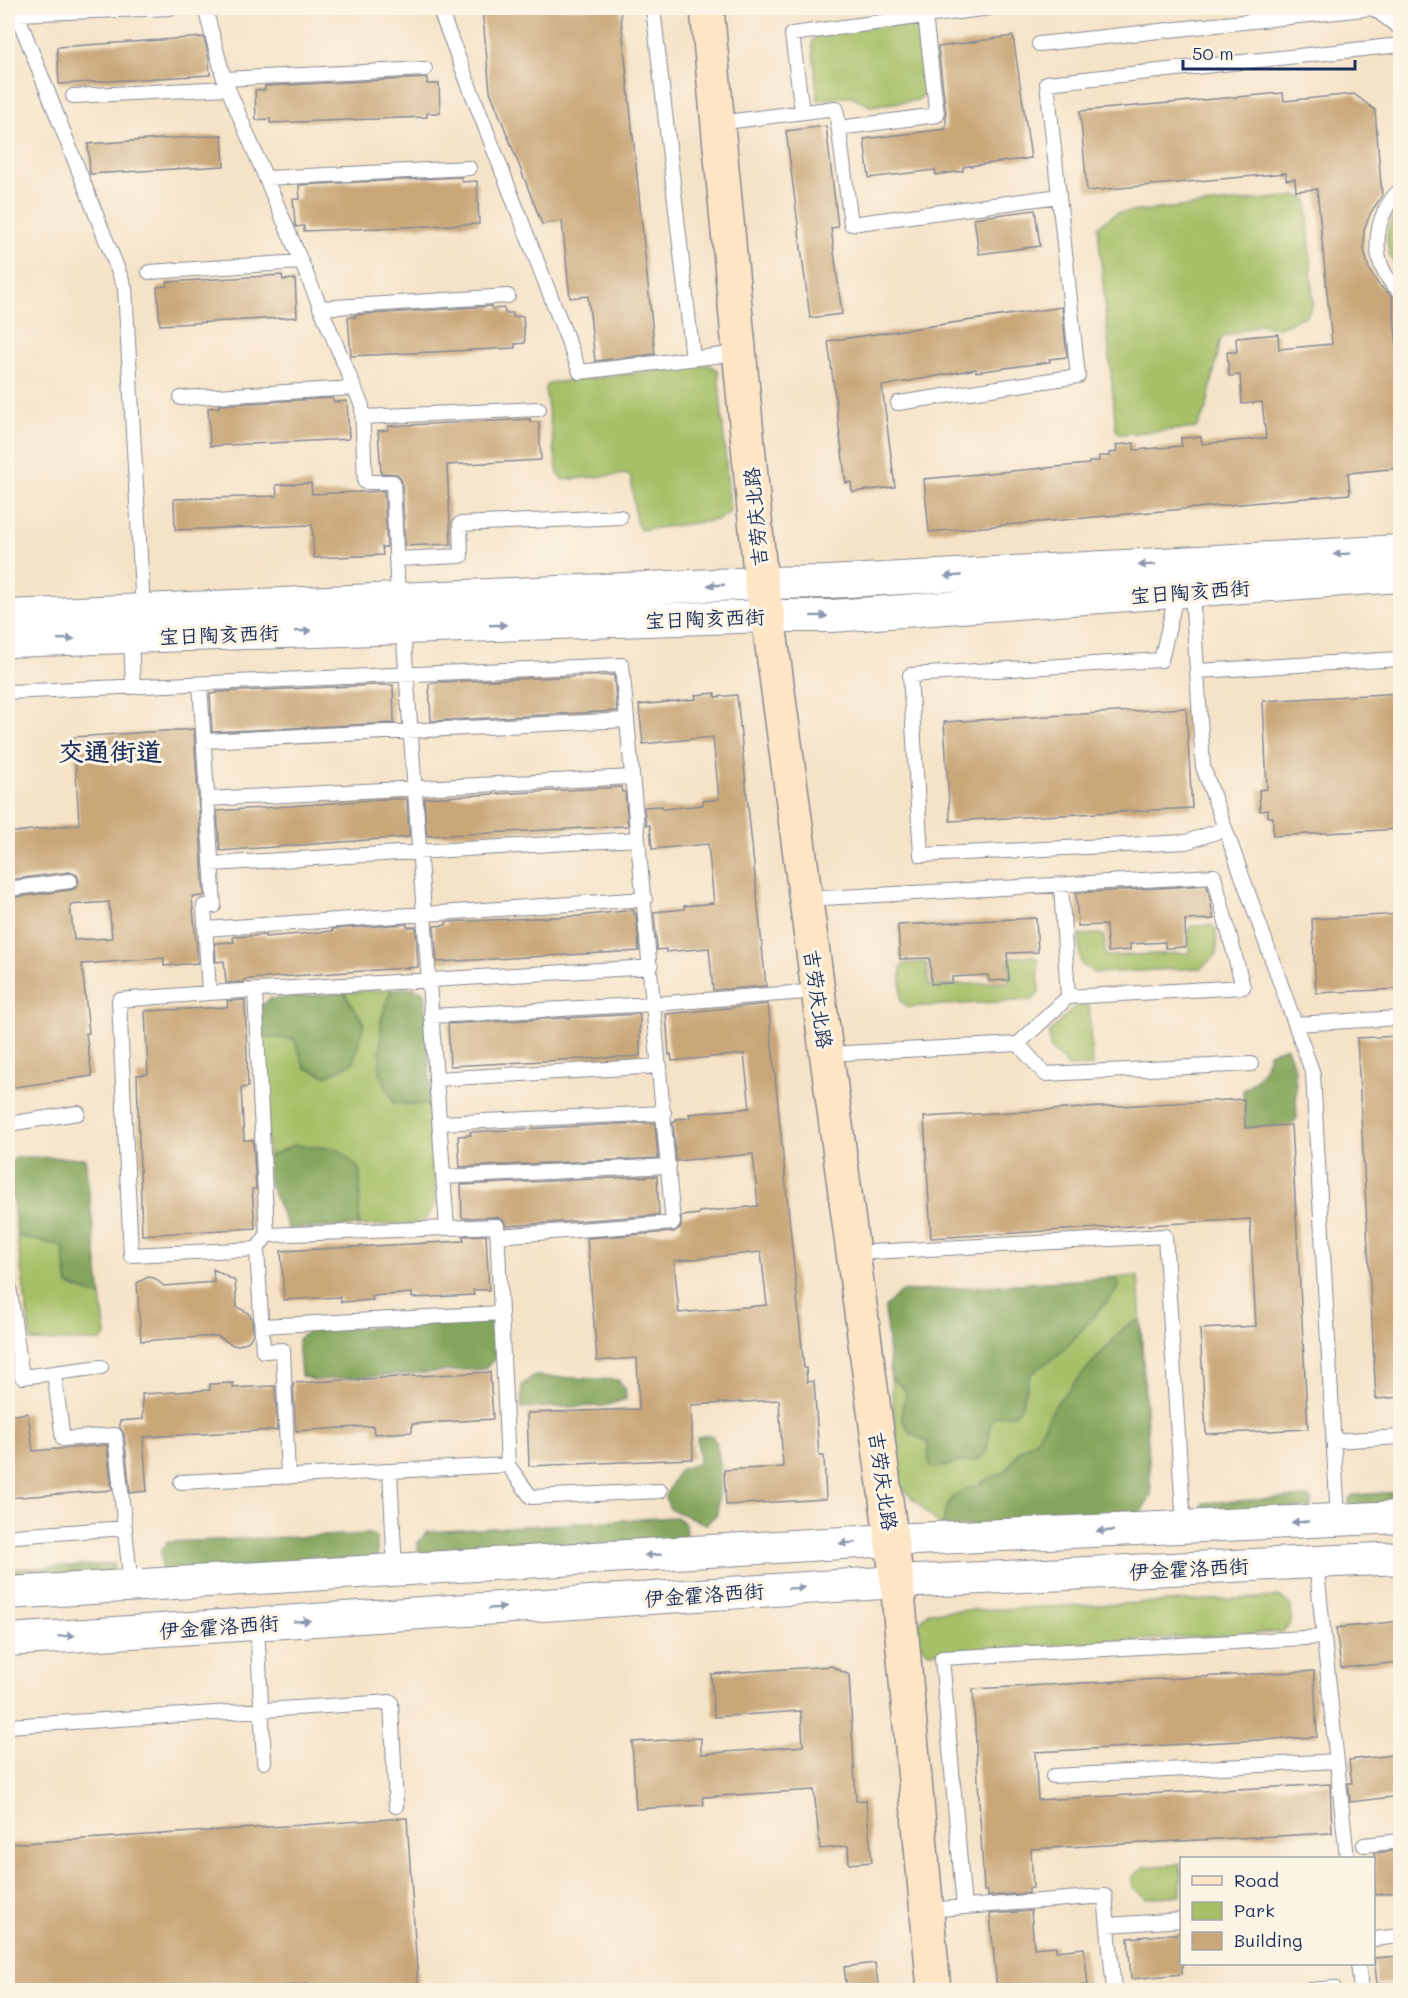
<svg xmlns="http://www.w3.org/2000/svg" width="1408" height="1998" font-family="Mali,'LXGW WenKai TC',sans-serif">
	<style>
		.green { fill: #a6c067; stroke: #607862; stroke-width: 1.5 }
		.forest { fill: #84a65c; stroke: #506a5d; stroke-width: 1.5 }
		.building { fill: #c9a779; fill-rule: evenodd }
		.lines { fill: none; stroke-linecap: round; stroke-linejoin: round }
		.service-casing { stroke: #888993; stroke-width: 16 }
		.tertiary-casing { stroke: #888993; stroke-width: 34 }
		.secondary-casing { stroke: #888993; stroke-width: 36 }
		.service { stroke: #fff; stroke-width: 14 }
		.tertiary { stroke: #fff; stroke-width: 32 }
		.secondary { stroke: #fee5c5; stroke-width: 33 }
		.oneway { fill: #8d97ae }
		.labels { text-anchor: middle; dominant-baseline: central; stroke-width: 6; stroke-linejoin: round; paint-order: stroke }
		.street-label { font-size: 20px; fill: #1b2f5e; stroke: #fcf5e5 }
		.district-label { font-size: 26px; font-weight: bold; fill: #1b2f5e; stroke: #fcf5e5 }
	</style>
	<rect width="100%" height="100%" fill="#fcf5e5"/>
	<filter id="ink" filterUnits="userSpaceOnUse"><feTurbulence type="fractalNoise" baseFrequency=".0167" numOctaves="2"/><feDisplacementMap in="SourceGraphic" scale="12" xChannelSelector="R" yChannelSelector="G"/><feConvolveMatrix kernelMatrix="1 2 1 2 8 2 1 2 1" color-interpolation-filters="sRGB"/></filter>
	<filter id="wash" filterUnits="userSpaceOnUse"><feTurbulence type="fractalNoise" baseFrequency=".008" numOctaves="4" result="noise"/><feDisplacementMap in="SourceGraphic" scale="24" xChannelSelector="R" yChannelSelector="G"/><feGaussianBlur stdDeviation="1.35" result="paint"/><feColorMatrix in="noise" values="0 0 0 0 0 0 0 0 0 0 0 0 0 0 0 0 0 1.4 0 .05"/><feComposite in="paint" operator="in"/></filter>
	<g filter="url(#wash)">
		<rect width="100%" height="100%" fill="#f5e3c8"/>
		<path class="green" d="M 914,23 L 920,29 L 926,92 L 918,100 L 870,106 L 852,96 L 818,100 L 812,42 L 819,33 Z
			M 1299,196 L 1307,199 L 1313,303 L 1307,315 L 1277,328 L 1260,324 L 1221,338 L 1206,410 L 1196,428 L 1121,434 L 1116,430 L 1098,226 L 1117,213 Z
			M 1400,201 L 1400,273 C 1381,250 1385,224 1400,201 Z
			M 709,365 L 718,370 L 730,512 L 718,520 L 641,530 L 636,523 L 631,477 L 626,474 L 563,480 L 558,474 L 545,389 L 549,383 Z
			M 1211,925 L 1216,929 L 1217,954 L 1201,968 L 1094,973 L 1081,964 L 1079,935 L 1100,934 L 1104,936 L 1105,956 L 1189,953 L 1188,930 L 1192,926 Z
			M 1034,956 L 1038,959 L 1039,993 L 1032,1000 L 908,1007 L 901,1001 L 901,968 L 904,964 L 924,962 L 927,965 L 929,986 L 1010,982 L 1009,960 L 1012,957 Z
			M 391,989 L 381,1021 L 394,1103 L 431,1105 L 436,1202 L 424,1223 L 359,1226 L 360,1169 L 268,1157 L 262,1037 L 294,1038 L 305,1067 L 364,1023 L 344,993 Z
			M 1075,1006 L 1089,1006 L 1092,1066 L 1069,1067 L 1050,1048 L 1049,1033 Z
			M 17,1236 L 63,1246 L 68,1285 L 101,1297 L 106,1336 L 100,1341 L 31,1341 Z
			M 1138,1276 L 1151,1495 L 942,1527 L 900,1486 L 885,1307 L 902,1292 Z
			M 1281,1597 L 1291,1606 L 1291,1623 L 1282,1632 L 929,1652 L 918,1644 L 918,1623 L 929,1612 Z
			M 1181,1864 L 1181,1895 L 1146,1898 L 1133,1888 L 1132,1877 L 1144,1867 Z"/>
		<path class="forest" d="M 414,988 L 425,993 L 431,1105 L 394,1103 L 380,1074 L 381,1021 L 391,989 Z
			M 344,993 L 364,1023 L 353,1063 L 326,1076 L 305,1068 L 294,1039 L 262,1037 L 260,1007 L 270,999 Z
			M 1287,1047 L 1295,1070 L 1297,1118 L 1291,1125 L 1245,1128 L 1243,1090 C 1258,1081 1265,1070 1269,1053 Z
			M 293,1145 L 338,1149 L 360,1169 L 359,1226 L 288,1229 L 269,1183 L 268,1157 Z
			M 17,1157 L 85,1158 L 101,1297 L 68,1285 L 63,1246 L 17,1236 L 8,1164 Z
			M 1118,1277 L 1119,1288 L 1063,1351 L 1030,1375 L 1021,1407 L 1016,1412 L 1012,1415 L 997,1416 L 992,1419 C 988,1433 992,1457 974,1461 C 967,1462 961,1461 955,1463 C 946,1466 940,1469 931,1467 L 929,1461 L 928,1442 L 911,1434 L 902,1419 L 902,1408 L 906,1397 L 905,1390 L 891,1378 L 885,1307 L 900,1292 Z
			M 490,1321 L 496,1324 L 496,1358 L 484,1369 L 314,1380 L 301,1376 L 298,1339 L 308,1331 Z
			M 1134,1321 L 1140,1321 L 1151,1495 L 1137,1519 L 942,1527 L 945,1510 L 954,1495 L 1006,1471 L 1020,1450 L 1036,1440 L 1058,1401 L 1124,1328 Z
			M 533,1376 L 618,1380 L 625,1388 L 626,1399 L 604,1406 L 521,1408 L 522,1385 Z
			M 712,1435 C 725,1461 719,1487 717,1514 L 706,1524 L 670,1509 L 665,1497 L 679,1470 L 699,1463 L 697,1437 Z
			M 1400,1492 L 1400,1511 L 1349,1508 L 1349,1499 L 1353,1495 Z
			M 1307,1497 L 1311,1500 L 1311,1508 L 1201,1514 L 1203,1503 Z
			M 675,1517 L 685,1523 L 686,1538 L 419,1558 L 418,1543 L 427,1532 Z
			M 370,1534 L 377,1538 L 377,1557 L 162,1573 L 161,1550 L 168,1542 Z
			M 114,1564 L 116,1577 L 8,1589 L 8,1569 Z"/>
		<g id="blocks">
			<path class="building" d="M 482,8 L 620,8 L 655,354 L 595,361 L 588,296 L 570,298 L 562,221 L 542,224 L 490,91 Z
				M 1013,36 L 1031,158 L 963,167 L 963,171 L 936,175 L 935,170 L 869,178 L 864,139 L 946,129 L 946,114 L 938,47 Z
				M 204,37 L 209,59 L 210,75 L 59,84 L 57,47 Z
				M 427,78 L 427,84 L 439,84 L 440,113 L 427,113 L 427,117 L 270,123 L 270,119 L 256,120 L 255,90 L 265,90 L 265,86 Z
				M 1283,93 L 1284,101 L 1354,94 L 1375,110 L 1382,196 L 1371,212 L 1364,230 L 1364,250 L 1369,268 L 1378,284 L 1392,296 L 1401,387 L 1401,468 L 1348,473 L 1350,494 L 929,532 L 924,479 L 1089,464 L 1089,462 L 1099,461 L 1099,456 L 1110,456 L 1109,453 L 1117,452 L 1116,445 L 1134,443 L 1134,450 L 1182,446 L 1181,438 L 1201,437 L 1202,444 L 1266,438 L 1262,402 L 1242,404 L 1240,375 L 1229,376 L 1227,352 L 1237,352 L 1236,338 L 1278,334 L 1279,349 L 1332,344 L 1317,189 L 1296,191 L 1295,179 L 1286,180 L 1286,173 L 1087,191 L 1080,111 Z
				M 826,126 L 838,227 L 831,228 L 842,314 L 810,318 L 786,131 Z
				M 222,135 L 224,166 L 90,174 L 88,144 Z
				M 461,177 L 462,182 L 477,181 L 479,224 L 304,231 L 304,226 L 296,227 L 295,223 L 293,199 L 300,199 L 299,185 Z
				M 1035,210 L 1040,246 L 979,254 L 974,218 Z
				M 282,275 L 283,280 L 295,279 L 297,317 L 160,325 L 157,287 L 167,286 L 167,282 Z
				M 491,306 L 492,309 L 504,308 L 505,313 L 513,313 L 513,317 L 523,316 L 525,343 L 515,344 L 515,348 L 351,356 L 348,317 L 355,317 L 355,315 Z
				M 1062,307 L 1067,357 L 1049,359 L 1050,362 L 976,372 L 976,369 L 882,386 L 895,487 L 852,492 L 851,482 L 846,483 L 828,341 Z
				M 332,398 L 334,402 L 347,401 L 349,439 L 210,446 L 208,408 L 219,407 L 219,405 Z
				M 530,419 L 530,422 L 539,422 L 541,460 L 447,465 L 451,544 L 405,546 L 402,481 L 397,474 L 381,473 L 378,431 L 388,430 L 388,426 Z
				M 311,483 L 312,494 L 384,491 L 387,547 L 382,547 L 383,555 L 314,558 L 312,525 L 175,530 L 174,499 L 277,496 L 276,485 Z
				M 614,675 L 617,711 L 431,721 L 429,684 L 440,682 Z
				M 377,685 L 393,685 L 394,723 L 212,732 L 210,694 L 217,693 L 217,692 Z
				M 715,693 L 715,697 L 737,695 L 766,986 L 713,990 L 709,948 L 666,952 L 666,949 L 657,950 L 654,912 L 684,909 L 684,906 L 714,903 L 708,844 L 652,849 L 650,825 L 646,825 L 644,807 L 662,806 L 663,809 L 703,805 L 703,801 L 719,799 L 713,737 L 643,744 L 639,705 L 696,699 L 695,695 Z
				M 1401,693 L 1401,829 L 1273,836 L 1273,817 L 1268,817 L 1268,810 L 1260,811 L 1259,790 L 1267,789 L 1263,701 Z
				M 1186,708 L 1192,808 L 950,821 L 944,722 Z
				M 194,729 L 204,896 L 192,897 L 198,963 L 164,966 L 164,958 L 82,964 L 89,1033 L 86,1033 L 92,1076 L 8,1088 L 8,898 L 71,890 L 76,888 L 79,880 L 77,875 L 69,872 L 8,880 L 8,833 L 79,824 L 74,737 ZM 109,902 L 112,938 L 74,940 L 70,905 Z
				M 621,787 L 622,792 L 625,792 L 628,826 L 427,836 L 424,798 Z
				M 388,799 L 407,799 L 409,837 L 220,851 L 217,811 Z
				M 1207,885 L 1214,919 L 1185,920 L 1186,947 L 1165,948 L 1165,942 L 1130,944 L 1130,950 L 1108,952 L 1106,925 L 1078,926 L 1076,893 Z
				M 634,910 L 634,914 L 636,914 L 639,951 L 437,962 L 434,926 L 446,925 L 446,922 L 579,916 Z
				M 1401,914 L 1401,989 L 1316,993 L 1312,919 Z
				M 1036,918 L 1038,952 L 1007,953 L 1009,980 L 989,981 L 988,975 L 952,977 L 952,983 L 931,984 L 930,958 L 900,959 L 898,925 Z
				M 407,924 L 407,927 L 416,927 L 418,967 L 251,979 L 244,980 L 244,982 L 226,983 L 224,961 L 216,962 L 215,943 L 234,942 L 233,937 L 265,935 L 265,937 L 333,931 L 332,929 Z
				M 245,1000 L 248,1087 L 241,1088 L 244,1140 L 253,1140 L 256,1189 L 252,1189 L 255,1228 L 142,1235 L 137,1075 L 148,1074 L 145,1011 L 228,1007 L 227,1001 Z
				M 768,1004 L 804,1368 L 806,1368 L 807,1382 L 814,1381 L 819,1456 L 824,1456 L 826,1499 L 726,1505 L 724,1470 L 783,1467 L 779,1400 L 691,1405 L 693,1459 L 529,1466 L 527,1413 L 639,1409 L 637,1358 L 597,1361 L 587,1238 L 674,1232 L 681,1227 L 681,1216 L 699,1214 L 699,1212 L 758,1206 L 753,1154 L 676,1161 L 673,1122 L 676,1122 L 676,1119 L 690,1118 L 689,1114 L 750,1108 L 744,1054 L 672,1061 L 671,1054 L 669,1055 L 666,1014 ZM 761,1252 L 767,1305 L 679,1313 L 674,1261 Z
				M 640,1014 L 640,1056 L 450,1066 L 448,1024 Z
				M 1401,1036 L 1401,1397 L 1376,1399 L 1357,1038 Z
				M 1244,1099 L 1245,1128 L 1291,1125 L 1308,1429 L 1206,1434 L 1200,1329 L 1256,1326 L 1250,1219 L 931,1238 L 924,1117 Z
				M 640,1123 L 655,1123 L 658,1158 L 460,1167 L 458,1136 L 471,1135 L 470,1132 Z
				M 657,1176 L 659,1215 L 506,1226 L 504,1221 L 497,1217 L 462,1218 L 461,1185 Z
				M 486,1235 L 489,1290 L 473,1290 L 474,1295 L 412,1298 L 412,1293 L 372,1296 L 373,1300 L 341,1302 L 340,1297 L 284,1300 L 281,1251 L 464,1241 L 463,1236 Z
				M 213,1269 L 235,1281 L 237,1307 L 247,1312 L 252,1318 L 253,1334 L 249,1341 L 239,1345 L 233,1345 L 217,1336 L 141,1341 L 137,1283 L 148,1277 L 154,1278 L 164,1286 L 214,1282 Z
				M 490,1372 L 493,1419 L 412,1424 L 412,1432 L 374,1434 L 373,1426 L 296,1431 L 293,1383 Z
				M 233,1383 L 233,1388 L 275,1386 L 277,1430 L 143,1437 L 147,1491 L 130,1493 L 124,1434 L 120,1428 L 120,1421 L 143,1419 L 142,1394 L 210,1390 L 210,1384 Z
				M 28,1413 L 33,1451 L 107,1445 L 112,1490 L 8,1498 L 8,1416 Z
				M 1401,1621 L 1401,1662 L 1341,1668 L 1336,1628 Z
				M 831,1666 L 849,1675 L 856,1801 L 866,1800 L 872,1862 L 849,1864 L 848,1846 L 820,1849 L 814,1790 L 703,1797 L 704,1805 L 636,1809 L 632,1742 L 701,1738 L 701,1754 L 803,1746 L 801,1711 L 714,1717 L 711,1674 Z
				M 1314,1671 L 1317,1737 L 1035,1752 L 1038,1800 L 1330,1784 L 1332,1833 L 1031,1849 L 1033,1888 L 1029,1888 L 1029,1893 L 988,1896 L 988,1891 L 984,1891 L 973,1689 Z
				M 1401,1754 L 1401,1796 L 1350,1802 L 1348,1783 L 1352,1783 L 1349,1760 Z
				M 407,1818 L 418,1985 L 334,1990 L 309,1990 L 308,1984 L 245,1989 L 245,1990 L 8,1990 L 8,1844 Z
				M 1401,1850 L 1401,1892 L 1374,1895 L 1374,1853 Z
				M 1031,1911 L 1034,1948 L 1056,1946 L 1056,1951 L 1084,1948 L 1088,1985 L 1039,1989 L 1039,1990 L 997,1990 L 990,1914 Z
				M 1182,1933 L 1182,1974 L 1131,1979 L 1128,1938 Z
				M 1401,1956 L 1401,1982 L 1377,1984 L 1374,1958 Z
				M 875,1963 L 879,1990 L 847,1990 L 844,1967 Z"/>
		</g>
	</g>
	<g filter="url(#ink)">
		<use href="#blocks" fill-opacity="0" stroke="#888993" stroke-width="1.5"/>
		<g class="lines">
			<defs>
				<path id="service" d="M 205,8 L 224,79 L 362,406 L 365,482 L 393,482 L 398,599
					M 439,8 L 580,372 L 740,353
					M 653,8 L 693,358
					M 925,16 L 990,8
					M 1039,44 L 1373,8 L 1400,28
					M 224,79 L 425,69
					M 73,96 L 228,88
					M 802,112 L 792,34 L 925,16 L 937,115 L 839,128
					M 718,123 L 836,108 L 851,224 L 1059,196
					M 267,178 L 469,168
					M 1400,190 C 1372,216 1368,266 1400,291
					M 149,272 L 301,262
					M 320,308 L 508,296
					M 181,398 L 354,388
					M 898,403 L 1078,376 L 1047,83 L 1400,45
					M 363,417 L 539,409
					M 396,559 L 461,556 L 460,524 L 620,517
					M 1192,591 L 1203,767 L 1313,1074 L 1338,1520
					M 1177,592 L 1161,660 L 910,675 L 921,855 L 1186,842 L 1225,829
					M 143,610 L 125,288 L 17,14 L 170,8
					M 403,628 L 447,1228 L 497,1226 L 508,1465
					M 131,637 L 133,687
					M 1197,671 L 1400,659
					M 200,684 L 214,906 L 204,906 L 209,993 L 651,967
					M 8,692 L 622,665 L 673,1223 L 498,1236
					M 204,741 L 627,720
					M 207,799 L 632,777
					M 211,864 L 638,839
					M 8,889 L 70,881
					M 806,899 L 1214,876 L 1243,987 L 1068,997 L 1061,885
					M 205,929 L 645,899
					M 255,991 L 267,1235 L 257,1249
					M 209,993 L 119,1000 L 131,1255 L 257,1249 L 263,1351 L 283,1350 L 288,1477
					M 431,1016 L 654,1004 L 818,991
					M 1295,1024 L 1400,1018
					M 1018,1044 L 1045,1074 L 1251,1064
					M 827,1054 L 1018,1044 L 1068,997
					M 436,1079 L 660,1066
					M 440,1123 L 664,1113
					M 8,1124 L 78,1113
					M 443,1177 L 669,1166
					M 267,1235 L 447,1228
					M 853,1253 L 1165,1236 L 1184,1527
					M 8,1278 L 22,1377 L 54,1373 L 63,1439 L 115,1435 L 131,1586
					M 262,1326 L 501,1313
					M 54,1373 L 101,1367
					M 1333,1441 L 1400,1437
					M 390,1471 L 508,1465 L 531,1497 L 660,1491
					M 181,1482 L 390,1471 L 395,1570
					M 15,1536 L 125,1528
					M 1316,1562 L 1347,1858
					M 257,1624 L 264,1762
					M 8,1726 L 391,1702 L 396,1806
					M 1053,1776 L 1337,1761
					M 1364,1845 L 1400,1841
					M 964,1907 L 942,1658 L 1324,1637
					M 927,1910 L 1105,1896 L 1114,1990
					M 1108,1925 L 1182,1920
					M 1374,1939 L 1400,1936
					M 1358,1964 L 1361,1990
					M 1310,1990 L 1334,1988"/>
				<path id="tertiary" d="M 8,616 L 761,583 L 828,582 L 1400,551
					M 8,641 L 768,616 L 832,616 L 1400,576
					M 8,1593 L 892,1540 L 1400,1517
					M 8,1640 L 897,1582 L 1400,1558"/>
				<path id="secondary" d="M 707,8 L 761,583 L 768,616 L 897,1582 L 934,1990"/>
			</defs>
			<use href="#service" class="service-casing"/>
			<use href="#tertiary" class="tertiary-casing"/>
			<use href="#secondary" class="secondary-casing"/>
			<use href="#service" class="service"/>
			<use href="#tertiary" class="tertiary"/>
			<use href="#secondary" class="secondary"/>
		</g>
		<defs><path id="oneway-solid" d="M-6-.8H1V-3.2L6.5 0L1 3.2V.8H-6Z" transform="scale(1.5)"/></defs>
		<g class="oneway">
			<use href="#oneway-solid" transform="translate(1342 554) rotate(177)"/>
			<use href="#oneway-solid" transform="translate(1147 565) rotate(177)"/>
			<use href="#oneway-solid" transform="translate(953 576) rotate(177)"/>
			<use href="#oneway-solid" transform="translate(716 585) rotate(178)"/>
			<use href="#oneway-solid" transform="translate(819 616) rotate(1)"/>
			<use href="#oneway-solid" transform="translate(498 625) rotate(-2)"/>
			<use href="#oneway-solid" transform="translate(303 631) rotate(-2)"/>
			<use href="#oneway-solid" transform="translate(66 639) rotate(-2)"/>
			<use href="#oneway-solid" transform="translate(1300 1522) rotate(177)"/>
			<use href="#oneway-solid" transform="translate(1105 1531) rotate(177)"/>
			<use href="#oneway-solid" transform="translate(848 1543) rotate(176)"/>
			<use href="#oneway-solid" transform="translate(653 1555) rotate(177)"/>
			<use href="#oneway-solid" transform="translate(796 1588) rotate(-4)"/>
			<use href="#oneway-solid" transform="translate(497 1608) rotate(-4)"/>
			<use href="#oneway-solid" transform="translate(302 1621) rotate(-4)"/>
			<use href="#oneway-solid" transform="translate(66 1636) rotate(-4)"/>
		</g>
	</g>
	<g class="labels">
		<g class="street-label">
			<text transform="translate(755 517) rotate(-95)">吉劳庆北路</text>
			<text transform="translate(1190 591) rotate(-4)">宝日陶亥西街</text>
			<text transform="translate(705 618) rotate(-2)">宝日陶亥西街</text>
			<text transform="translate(219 634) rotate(-2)">宝日陶亥西街</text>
			<text transform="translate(819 999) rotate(82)">吉劳庆北路</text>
			<text transform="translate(884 1481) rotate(82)">吉劳庆北路</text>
			<text transform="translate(1189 1568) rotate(-3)">伊金霍洛西街</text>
			<text transform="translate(704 1594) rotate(-4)">伊金霍洛西街</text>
			<text transform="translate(219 1626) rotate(-4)">伊金霍洛西街</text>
		</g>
		<g class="district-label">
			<text x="110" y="751">交通街道</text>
		</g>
	</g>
	<rect width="1408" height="1998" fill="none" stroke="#fcf5e5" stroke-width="30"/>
	<rect x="1180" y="1857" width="195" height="108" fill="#fcf5e5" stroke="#a2a6af" stroke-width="1.5"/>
	<rect x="1192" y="1876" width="30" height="9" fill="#fee5c5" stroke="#a2a6af" stroke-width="1.5"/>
	<text x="1234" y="1887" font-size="18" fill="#1b2f5e">Road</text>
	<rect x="1192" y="1902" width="30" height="18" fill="#a6c067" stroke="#a2a6af" stroke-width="1.5"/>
	<text x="1234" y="1917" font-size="18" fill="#1b2f5e">Park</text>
	<rect x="1192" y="1932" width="30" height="18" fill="#c9a779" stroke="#a2a6af" stroke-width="1.5"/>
	<text x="1234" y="1947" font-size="18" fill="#1b2f5e">Building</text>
	<path d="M1183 60v9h172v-9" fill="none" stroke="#1b2f5e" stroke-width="3"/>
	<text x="1192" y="60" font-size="18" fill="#1b2f5e" stroke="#fcf5e5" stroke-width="4.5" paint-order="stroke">50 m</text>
</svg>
